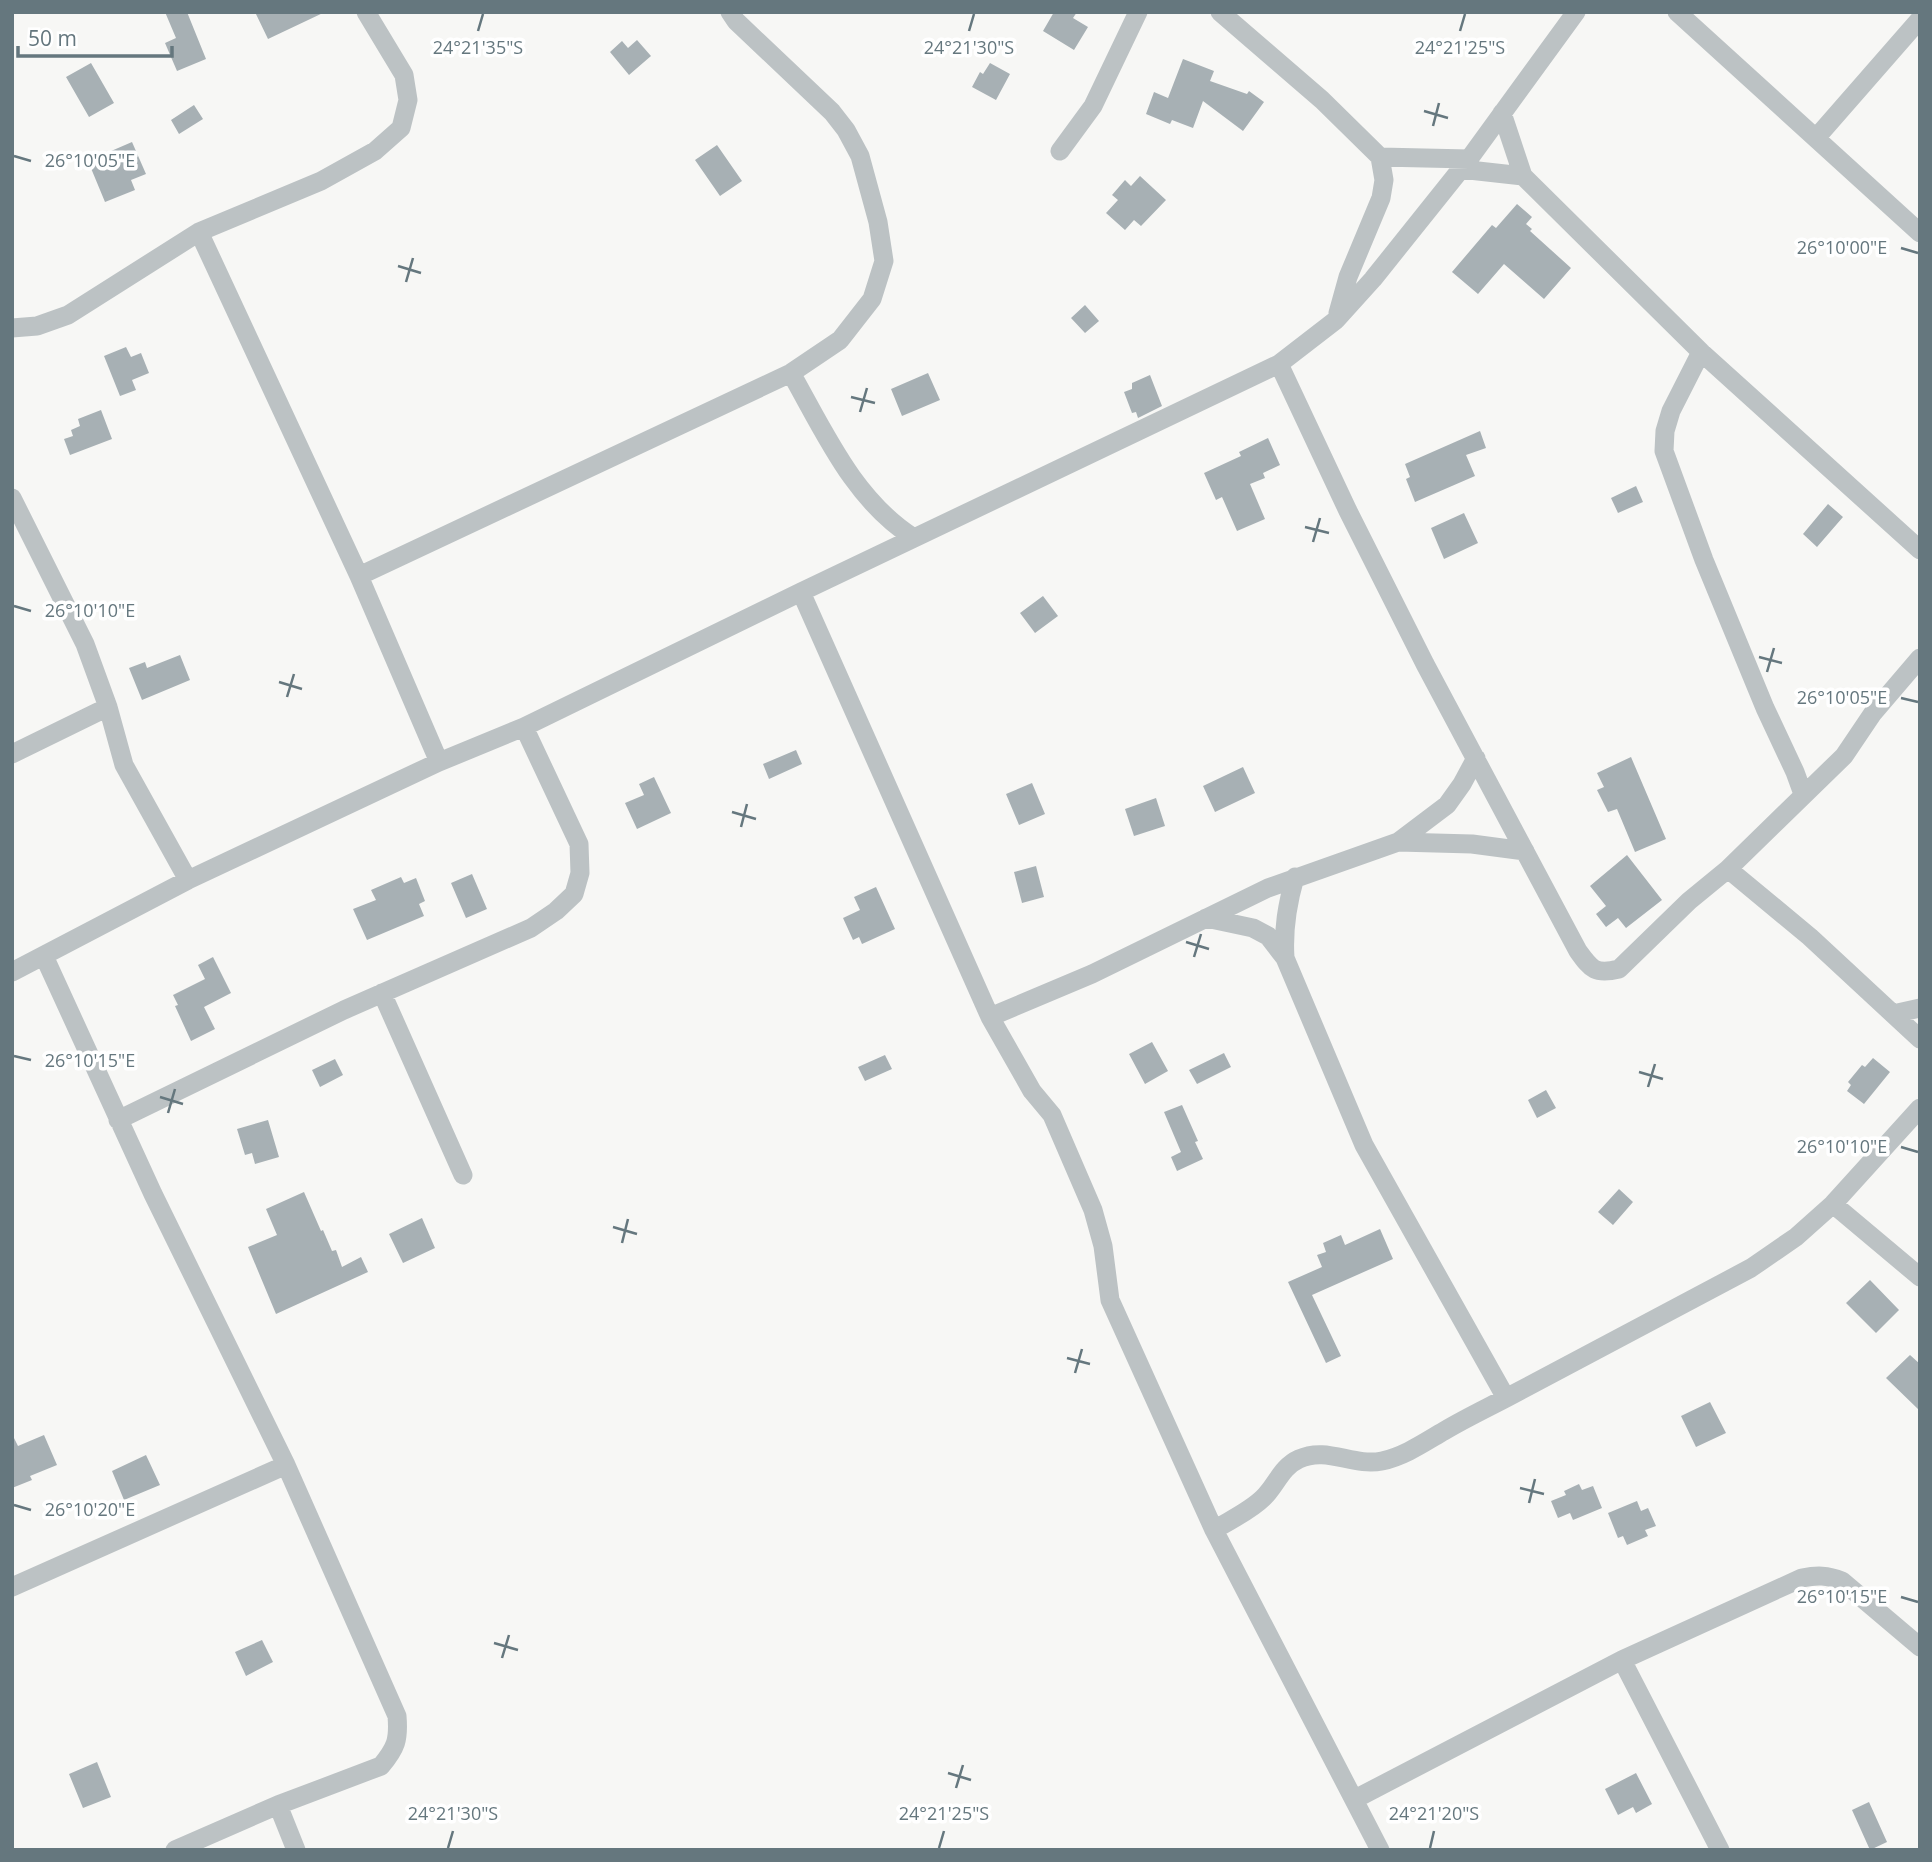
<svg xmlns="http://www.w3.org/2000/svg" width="1932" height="1862" font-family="'Open Sans',sans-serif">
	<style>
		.building { fill: #a7b0b4 }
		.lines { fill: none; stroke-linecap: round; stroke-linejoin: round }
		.minor { stroke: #bcc2c4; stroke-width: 19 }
		.ticks { fill: none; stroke: #65777e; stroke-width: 2.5 }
		.ticks-label { font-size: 18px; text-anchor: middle; fill: #65777e; stroke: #fff; stroke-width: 7; stroke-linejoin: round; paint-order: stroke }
	</style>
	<rect width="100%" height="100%" fill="#f7f7f5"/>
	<path class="building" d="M 165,12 L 187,12 L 206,59 L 177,71 L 165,43 L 176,38 Z
		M 255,12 L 325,12 L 268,39 Z
		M 1054,12 L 1077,12 L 1073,18 L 1088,27 L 1074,50 L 1043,31 Z
		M 637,40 L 651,56 L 629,75 L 610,52 L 622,41 L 628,48 Z
		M 1183,59 L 1214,71 L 1210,81 L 1247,94 L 1249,91 L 1264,102 L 1243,131 L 1203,101 L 1193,128 L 1172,120 L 1170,124 L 1146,114 L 1154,92 L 1168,98 Z
		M 91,63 L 114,103 L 89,117 L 66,77 Z
		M 990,63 L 1010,74 L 996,100 L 972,87 L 980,72 L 983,74 Z
		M 194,105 L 203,119 L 179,134 L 171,120 Z
		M 132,142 L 146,174 L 131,180 L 135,190 L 105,202 L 88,161 Z
		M 717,145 L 742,181 L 720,196 L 695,160 Z
		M 1140,176 L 1166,200 L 1141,226 L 1134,220 L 1125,230 L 1106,213 L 1118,200 L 1112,195 L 1125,180 L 1131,186 Z
		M 1517,204 L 1532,217 L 1526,224 L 1532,229 L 1530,231 L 1571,268 L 1544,299 L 1504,264 L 1478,294 L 1452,272 L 1492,225 L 1496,228 Z
		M 1085,305 L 1099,321 L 1085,333 L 1071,318 Z
		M 126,347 L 131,357 L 141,353 L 149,373 L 132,380 L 136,390 L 120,396 L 104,356 Z
		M 928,373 L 940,400 L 902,416 L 891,389 Z
		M 1150,375 L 1162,406 L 1138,418 L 1136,412 L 1132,413 L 1124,392 L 1132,389 L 1132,383 Z
		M 101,410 L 112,439 L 70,455 L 64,439 L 73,436 L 71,430 L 80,426 L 78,419 Z
		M 1480,431 L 1486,448 L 1466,455 L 1475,476 L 1415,502 L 1406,479 L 1410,477 L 1405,464 Z
		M 1268,438 L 1280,465 L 1263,473 L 1265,478 L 1250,484 L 1265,519 L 1237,531 L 1222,497 L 1216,500 L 1204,473 L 1241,456 L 1239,452 Z
		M 1636,486 L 1643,502 L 1618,513 L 1611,498 Z
		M 1828,504 L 1843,517 L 1817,547 L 1803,534 Z
		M 1464,513 L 1478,543 L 1444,559 L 1431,528 Z
		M 1043,596 L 1058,616 L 1035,633 L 1020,613 Z
		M 180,655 L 190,680 L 142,700 L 129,668 L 145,662 L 147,668 Z
		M 796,750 L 802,764 L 769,779 L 763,764 Z
		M 1631,757 L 1666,839 L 1635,852 L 1617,809 L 1608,812 L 1597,790 L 1604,787 L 1597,773 Z
		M 1243,767 L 1255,793 L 1215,812 L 1203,786 Z
		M 654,777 L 671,813 L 637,829 L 625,803 L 644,795 L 639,784 Z
		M 1032,783 L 1045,814 L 1019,825 L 1006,794 Z
		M 1156,798 L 1165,826 L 1134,836 L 1125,809 Z
		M 1627,855 L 1662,900 L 1626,928 L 1618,918 L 1606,927 L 1596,914 L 1606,906 L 1590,886 Z
		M 1036,866 L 1044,897 L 1022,903 L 1014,872 Z
		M 472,874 L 487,909 L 466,918 L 451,883 Z
		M 401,877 L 404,883 L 416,878 L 425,901 L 419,904 L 424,916 L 367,940 L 353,909 L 376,900 L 371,890 Z
		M 876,887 L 895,929 L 862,944 L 859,937 L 853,940 L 843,918 L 860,910 L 854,897 Z
		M 213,957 L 231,993 L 204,1007 L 215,1029 L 191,1041 L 175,1006 L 178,1005 L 173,995 L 205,979 L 198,965 Z
		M 1152,1042 L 1168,1071 L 1145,1084 L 1129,1054 Z
		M 1224,1053 L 1231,1067 L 1197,1084 L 1189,1070 Z
		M 885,1055 L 892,1069 L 865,1081 L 858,1067 Z
		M 1873,1058 L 1890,1072 L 1864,1104 L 1847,1091 L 1851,1085 L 1848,1082 L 1862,1065 L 1865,1067 Z
		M 335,1059 L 343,1075 L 320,1087 L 312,1070 Z
		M 1546,1090 L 1556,1108 L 1537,1118 L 1528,1100 Z
		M 1182,1105 L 1198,1141 L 1195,1142 L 1203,1159 L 1177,1171 L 1171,1157 L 1181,1152 L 1164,1112 Z
		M 268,1120 L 279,1157 L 255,1164 L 252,1153 L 245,1155 L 237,1129 Z
		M 1619,1189 L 1633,1202 L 1613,1225 L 1598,1212 Z
		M 304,1192 L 321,1231 L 323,1230 L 332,1251 L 336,1250 L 342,1267 L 361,1257 L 368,1272 L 276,1314 L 248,1247 L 277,1235 L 266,1209 Z
		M 422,1218 L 435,1248 L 403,1263 L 389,1234 Z
		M 1380,1229 L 1393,1259 L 1312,1295 L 1341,1356 L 1326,1363 L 1288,1282 L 1322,1267 L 1317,1255 L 1326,1252 L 1323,1243 L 1341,1235 L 1345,1245 Z
		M 1870,1280 L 1899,1310 L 1876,1333 L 1846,1303 Z
		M 1910,1355 L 1920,1364 L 1920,1411 L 1886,1378 Z
		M 1710,1402 L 1726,1433 L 1696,1447 L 1681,1416 Z
		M 12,1434 L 18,1446 L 44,1435 L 57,1465 L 30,1476 L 32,1480 L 12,1488 Z
		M 146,1455 L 160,1485 L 124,1500 L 112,1471 Z
		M 1579,1484 L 1582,1490 L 1593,1486 L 1602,1508 L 1573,1520 L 1570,1513 L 1558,1518 L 1551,1501 L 1566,1495 L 1564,1491 Z
		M 1637,1501 L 1641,1511 L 1648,1508 L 1656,1526 L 1645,1530 L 1648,1536 L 1627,1545 L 1623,1536 L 1618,1538 L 1608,1513 Z
		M 262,1640 L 273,1662 L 246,1676 L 235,1652 Z
		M 97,1762 L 111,1797 L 83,1808 L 69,1774 Z
		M 1636,1773 L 1652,1804 L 1636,1813 L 1633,1807 L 1618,1815 L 1605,1789 Z
		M 1869,1802 L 1887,1842 L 1870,1850 L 1852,1810 Z"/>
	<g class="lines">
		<path class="minor" d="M 1220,12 L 1322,100 L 1380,157 L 1384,180 L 1381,198 L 1348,277 L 1338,313
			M 1677,12 L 1920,233
			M 1502,113 L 1523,176 L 1701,352 L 1920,550
			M 1816,138 L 1920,19
			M 1060,151 L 1093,106 L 1138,12
			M 1380,157 L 1469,159
			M 1460,169 L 1523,176
			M 199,232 L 359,576 L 439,762
			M 12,328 L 37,326 L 68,315 L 199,232 L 321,181 L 375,151 L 401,128 L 408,100 L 404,75 L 366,12
			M 1701,352 L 1671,411 L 1665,431 L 1664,451 L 1704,560 L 1765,708 L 1795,772 L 1803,794
			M 1279,364 L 1348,511 L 1425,664 L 1578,951 C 1591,969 1595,975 1619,969 L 1689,901 L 1728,869 L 1810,937 L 1893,1014 L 1920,1008
			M 791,373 C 825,433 854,500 914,538
			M 12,498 L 85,644 L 108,707 L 124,765 L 188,880
			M 359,576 L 791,373 L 840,340 L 872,299 L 884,261 L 878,222 L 860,156 L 846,130 L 832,112 L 736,21 L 730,12
			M 801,592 L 990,1017 L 1032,1091 L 1052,1115 L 1093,1210 L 1103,1246 L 1110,1300 L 1214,1530 L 1380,1850
			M 12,754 L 108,707
			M 1398,842 L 1472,844 L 1525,851
			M 1728,869 L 1844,756 L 1873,713 L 1920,658
			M 1295,877 C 1287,905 1283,929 1285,958 L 1364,1145 L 1506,1398 L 1751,1268 L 1796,1237 L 1833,1204 L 1920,1108
			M 1206,918 L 1253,928 L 1268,936 L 1285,958
			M 44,956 L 153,1194 L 286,1465 L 397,1716 C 399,1740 396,1748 381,1766 L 278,1805 L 175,1850
			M 12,972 L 188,880 L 439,762 L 524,727 L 801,592 L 1279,364 L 1336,320 L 1373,279 L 1469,159 L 1576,12
			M 382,993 L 463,1175
			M 1893,1014 L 1920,1039
			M 990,1017 L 1092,974 L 1268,888 L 1398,842 L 1447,805 L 1462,784 L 1476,758
			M 118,1120 L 344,1010 L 531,928 L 556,911 L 574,894 L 580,873 L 579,844 L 524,727
			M 1833,1204 L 1920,1277
			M 1214,1530 C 1230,1520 1250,1511 1263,1498 C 1276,1486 1281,1467 1299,1459 C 1327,1446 1353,1467 1382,1461 C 1405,1456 1425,1442 1444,1431 C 1464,1419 1485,1409 1506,1398
			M 12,1587 L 286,1465
			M 1622,1660 L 1720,1850
			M 1355,1799 L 1622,1660 L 1802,1578 C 1817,1575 1827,1575 1842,1581 L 1920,1647
			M 278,1805 L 296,1850"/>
	</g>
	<path class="ticks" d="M 478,31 L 483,14M 969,31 L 974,14M 1460,31 L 1465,14M 1424,111 L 1448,118M 1433,126 L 1439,103M 14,156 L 31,161M 1901,248 L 1918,253M 398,266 L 421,273M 406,282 L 413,258M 851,397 L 875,403M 860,412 L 867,388M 1305,527 L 1329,533M 1313,542 L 1320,518M 14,606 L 31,611M 1759,657 L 1782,663M 1767,672 L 1774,648M 279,682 L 302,689M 287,697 L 294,674M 1901,698 L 1918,702M 732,812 L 756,819M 741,827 L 747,804M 1186,942 L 1209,949M 1194,957 L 1201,934M 14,1056 L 31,1060M 1639,1072 L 1663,1079M 1648,1087 L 1655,1064M 160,1097 L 183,1104M 168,1113 L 175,1089M 1901,1147 L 1918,1152M 613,1227 L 637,1234M 622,1243 L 628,1219M 1067,1358 L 1090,1364M 1075,1373 L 1082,1349M 1520,1488 L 1544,1494M 1529,1503 L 1535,1479M 14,1505 L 31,1510M 1901,1597 L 1918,1602M 494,1643 L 518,1650M 502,1658 L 509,1635M 948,1773 L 971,1780M 956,1788 L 963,1765M 448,1848 L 453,1831M 939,1848 L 944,1831M 1430,1848 L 1434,1831"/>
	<g class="ticks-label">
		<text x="478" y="54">24°21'35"S</text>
		<text x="969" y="54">24°21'30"S</text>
		<text x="1460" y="54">24°21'25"S</text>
		<text x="90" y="167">26°10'05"E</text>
		<text x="1842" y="254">26°10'00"E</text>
		<text x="90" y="617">26°10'10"E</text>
		<text x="1842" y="704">26°10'05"E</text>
		<text x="90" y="1067">26°10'15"E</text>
		<text x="1842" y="1153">26°10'10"E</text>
		<text x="90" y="1516">26°10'20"E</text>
		<text x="1842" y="1603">26°10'15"E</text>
		<text x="453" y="1820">24°21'30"S</text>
		<text x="944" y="1820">24°21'25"S</text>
		<text x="1434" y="1820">24°21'20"S</text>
	</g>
	<rect width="1932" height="1862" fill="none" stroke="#65777e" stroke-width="28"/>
	<path d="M18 46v10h154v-10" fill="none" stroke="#65777e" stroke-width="3.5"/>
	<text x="28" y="46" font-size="21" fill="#65777e" stroke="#ffffff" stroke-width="5" paint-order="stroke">50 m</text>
</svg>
